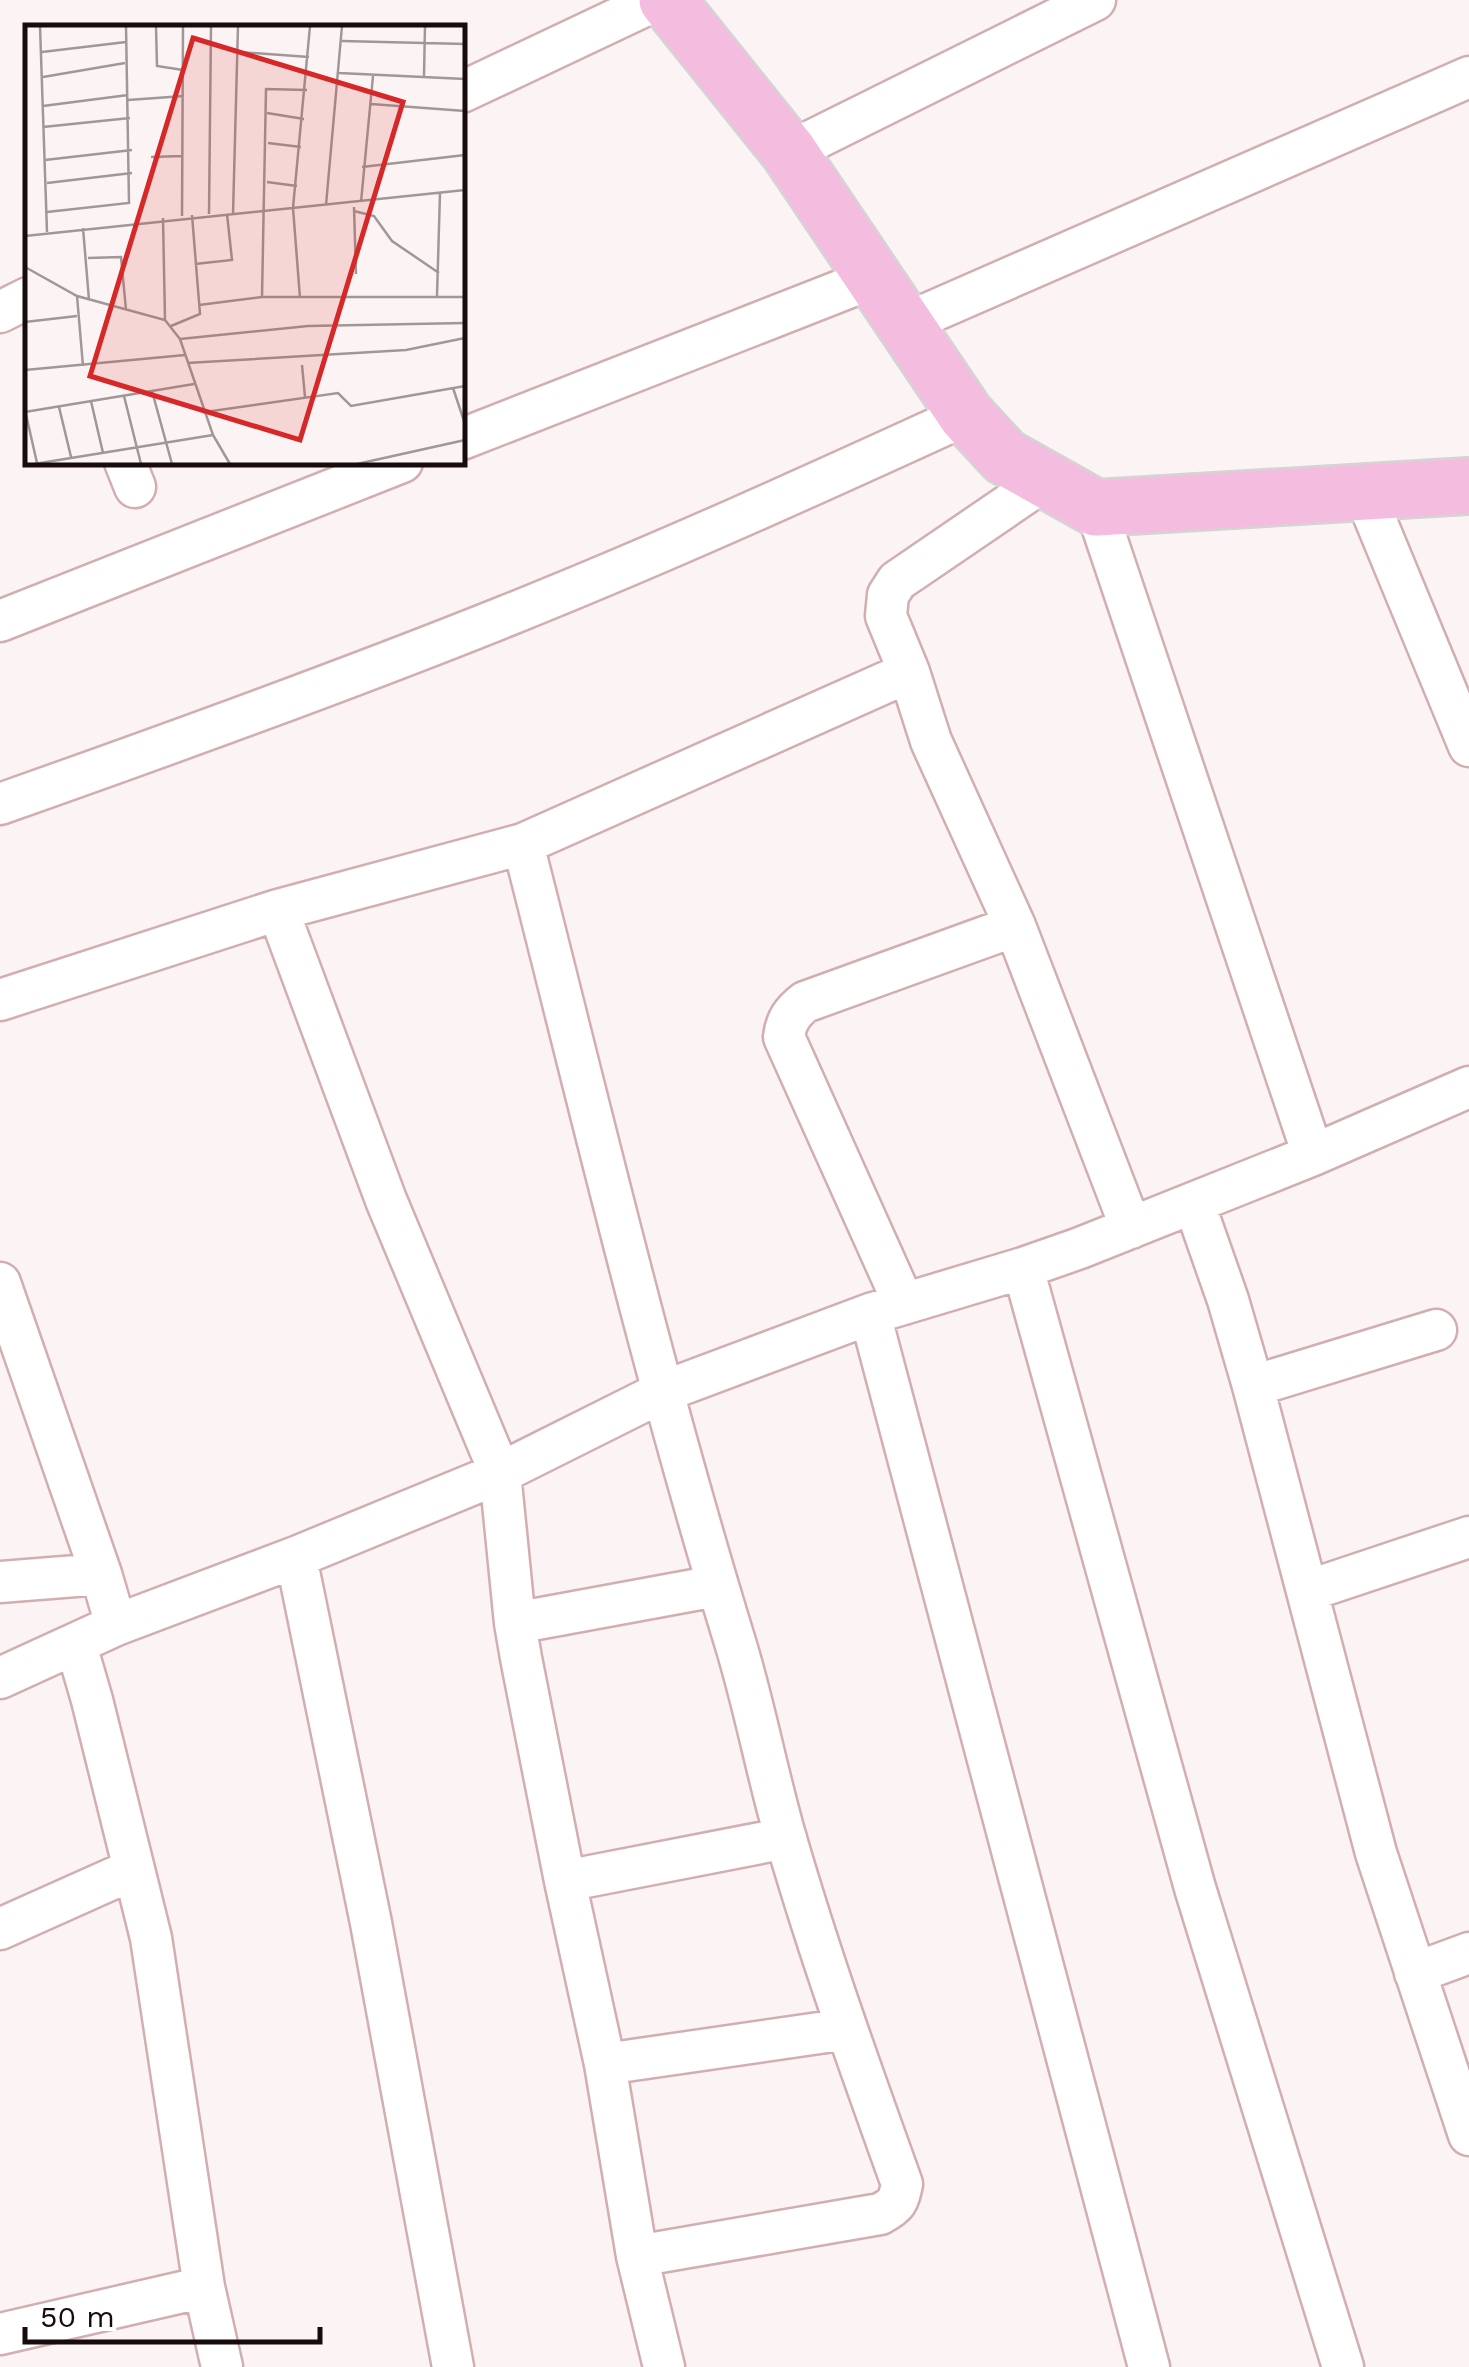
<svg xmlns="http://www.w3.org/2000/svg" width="1469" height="2367" font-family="'Work Sans',sans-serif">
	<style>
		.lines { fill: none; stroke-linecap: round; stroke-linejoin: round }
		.minor-casing { stroke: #d3aeb0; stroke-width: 45 }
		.primary-casing { stroke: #d5d3d3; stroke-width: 60 }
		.minor { stroke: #fff; stroke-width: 40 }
		.primary { stroke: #f4bde0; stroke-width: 55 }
		.inset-road { fill: none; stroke: #a09797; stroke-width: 2.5 }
		.view { fill: #d62828; fill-opacity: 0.15; stroke: #d62828; stroke-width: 5 }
		.inset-edge { fill: none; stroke: #170b0c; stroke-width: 5 }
	</style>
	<rect width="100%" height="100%" fill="#fcf4f4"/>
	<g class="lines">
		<defs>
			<path id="minor" d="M 462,92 L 657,0
				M 789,152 L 1095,0
				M 0,312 L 28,298
				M 904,324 L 1469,77
				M 462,439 L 873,278
				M 125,462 L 135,487
				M 1045,480 L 897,581 L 888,595 L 886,616 L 909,672 L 931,741 L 1015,926 L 1131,1228
				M 1364,492 L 1469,746
				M 1096,508 L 1313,1155
				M 0,621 L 402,462
				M 0,804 C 170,744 339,683 506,616 C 661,554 813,485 966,415
				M 523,844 C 591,1111 654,1379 735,1642 C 755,1707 767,1774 786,1839 C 820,1956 861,2070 902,2184 C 898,2202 897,2205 880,2214 L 637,2256
				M 278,910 L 386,1200 L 500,1473 L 515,1623 L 521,1658 L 565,1881 L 605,2064 L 637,2256 L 664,2367
				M 0,1000 L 278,910 L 523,844 L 909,672
				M 1194,1203 L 1228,1300 L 1253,1386 L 1376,1853 L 1469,2135
				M 1023,1268 L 1195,1888 L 1343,2367
				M 0,1283 L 101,1574 L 116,1625
				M 904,1304 L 784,1037 C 786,1021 792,1012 805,1002 L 1015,926
				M 870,1314 L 1149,2367
				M 1253,1386 L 1436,1330
				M 296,1557 L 371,1923 L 453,2367
				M 0,1582 L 101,1574
				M 1307,1591 L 1469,1537
				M 515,1623 L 716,1586
				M 76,1645 L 92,1700 L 151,1938 L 204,2287 L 222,2367
				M 0,1678 L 116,1625 L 296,1557 L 500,1473 L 662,1392 L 870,1314 L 1023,1268 L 1080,1248 L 1313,1155 L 1469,1087
				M 565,1881 L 786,1838
				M 0,1929 L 134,1869
				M 1415,1973 L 1469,1953
				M 605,2064 L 847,2029
				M 0,2334 L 204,2287"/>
			<path id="primary" d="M 667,0 L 789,152 L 966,415 L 1005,457 L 1096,508 L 1469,486"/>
		</defs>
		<use href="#minor" class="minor-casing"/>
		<use href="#primary" class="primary-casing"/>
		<use href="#minor" class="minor"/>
		<use href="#primary" class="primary"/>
	</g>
	<g transform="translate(25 25)">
		<rect width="440" height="440" fill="#fcf4f4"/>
		<path class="inset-road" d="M 15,1 L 22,207M 131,1 L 132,41 L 158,45M 317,16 L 440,19M 17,27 L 101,17M 214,27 L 284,32M 314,48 L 440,54M 399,51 L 400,1M 18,52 L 100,38M 103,75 L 159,71M 346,79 L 440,86M 18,81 L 103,70M 242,88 L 279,94M 18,102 L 105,93M 243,118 L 276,122M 126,132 L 157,131M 20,135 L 107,125M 337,142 L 440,130M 242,157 L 272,161M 22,158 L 107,148M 336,177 L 348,51M 301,180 L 317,1M 329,182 L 331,249M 329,186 L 349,191 L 367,216 L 414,248M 22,187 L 104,178 L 101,1M 184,189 L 186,1M 208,189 L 213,1M 157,191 L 158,1M 138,193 L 140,295M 58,203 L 64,275M 0,211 L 440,165M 63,233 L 96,232 L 101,285M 170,239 L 207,235 L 202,189M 0,242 L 52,271 L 140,295 L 155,314 L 188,410 L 205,439M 52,271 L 58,341M 412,271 L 415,168M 237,272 L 241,64 L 282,65M 275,273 L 268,183 L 285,1M 174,280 L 237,272 L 440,272M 0,297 L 52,291M 146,301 L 175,289 L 167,190M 155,314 L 283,301 L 440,298M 162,338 L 381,325 L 440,313M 277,340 L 280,372M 0,345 L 160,330M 428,363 L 440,399M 127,366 L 147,439M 99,371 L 116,439M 66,376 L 78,428M 34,382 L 46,432M 0,385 L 12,438M 0,387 L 169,359M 180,387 L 313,368 L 326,381 L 440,361M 9,439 L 188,410M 332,439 L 440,415"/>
		<path class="view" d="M 168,13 L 378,77 L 275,415 L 65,351 Z"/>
		<rect width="440" height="440" class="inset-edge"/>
	</g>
	<path d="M25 2327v15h295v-15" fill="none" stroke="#170b0c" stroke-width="5"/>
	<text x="40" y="2327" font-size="30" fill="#170b0c" stroke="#ffffff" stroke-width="8" paint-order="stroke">50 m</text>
</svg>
